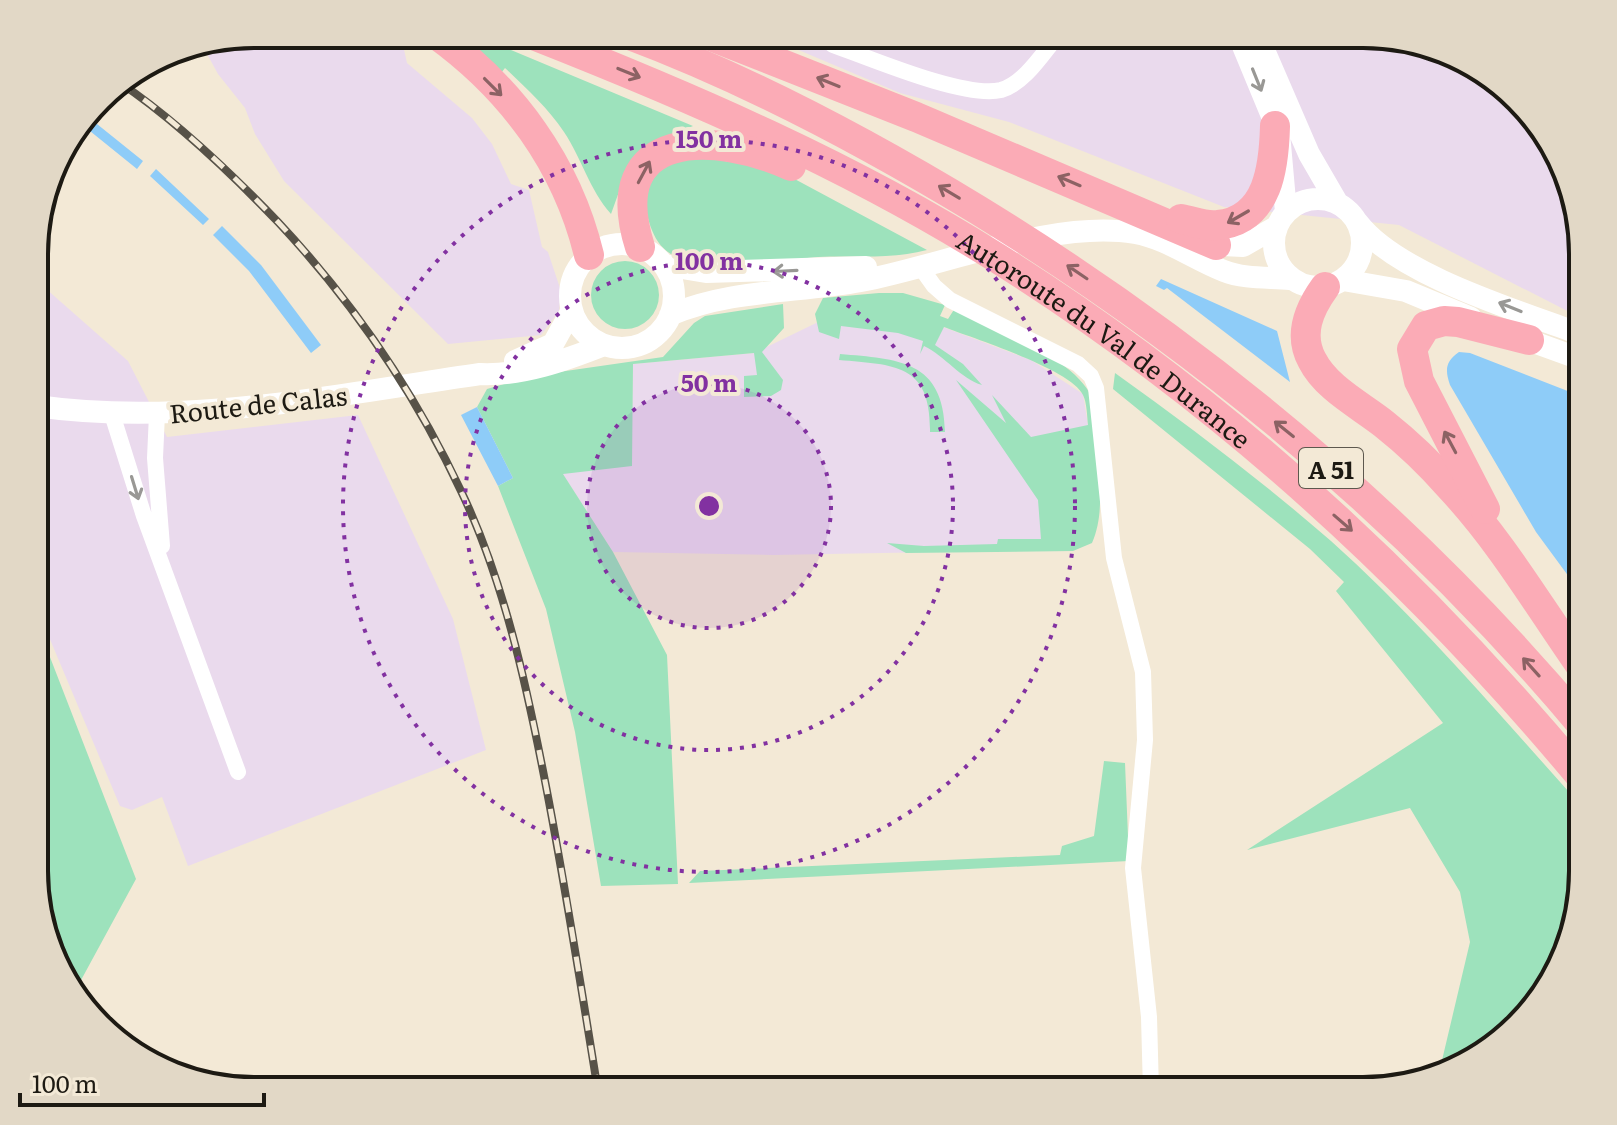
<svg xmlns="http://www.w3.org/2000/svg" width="1617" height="1125" font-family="Literata,serif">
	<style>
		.commercial { fill: #eadaed }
		.green { fill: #9de2bc }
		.water { fill: #8eccf8 }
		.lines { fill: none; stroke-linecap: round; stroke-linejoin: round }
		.stream { stroke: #8eccf8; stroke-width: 5 }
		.street { stroke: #fff; stroke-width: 16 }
		.secondary { stroke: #fff; stroke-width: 22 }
		.highway { stroke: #fbabb6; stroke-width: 30 }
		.rail-casing { stroke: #575248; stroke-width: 8 }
		.rail { stroke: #f3e9d6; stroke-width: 5; stroke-dasharray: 15; stroke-linecap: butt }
		.oneway { stroke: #8c6264 }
		.oneway2 { stroke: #999895 }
		.ring { fill: none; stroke: #8231a1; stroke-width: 4; stroke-dasharray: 4 8 }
		.labels { text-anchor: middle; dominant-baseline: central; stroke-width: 8; stroke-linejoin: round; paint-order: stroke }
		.shield { fill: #f3e9d6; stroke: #5d584e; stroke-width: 2 }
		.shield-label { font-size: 24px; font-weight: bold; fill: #1d1a13 }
		.street-label { font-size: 26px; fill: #1d1a13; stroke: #f3e9d6 }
		.rim { fill: none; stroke: #1d1a13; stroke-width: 4 }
		.centre { fill: #8231a1; stroke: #f3e9d6; stroke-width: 4 }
		.ring-label { font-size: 24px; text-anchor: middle; font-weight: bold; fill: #8231a1; stroke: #f3e9d6; stroke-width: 8; stroke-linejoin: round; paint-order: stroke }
	</style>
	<rect width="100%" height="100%" fill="#f3e9d6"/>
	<path class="commercial" d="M 254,34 L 401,36 L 407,63 L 472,118 L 492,144 L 511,184 L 529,190 L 542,247 L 548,252 L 561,291 L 559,311 L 541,335 L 448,344 L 284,181 L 255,134 L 245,108 L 218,74 L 201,43 Z
		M 761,34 L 1377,34 L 1497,79 L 1554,144 L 1583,240 L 1583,319 L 1399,225 L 1224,207 L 1009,122 L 900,93 Z
		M 36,280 L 128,361 L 167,437 L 358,415 L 453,619 L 486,750 L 188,866 L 162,797 L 132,810 L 120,806 L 36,606 Z
		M 843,310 L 943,327 L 1031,360 L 1083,394 L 1088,425 L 1052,550 L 774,555 L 613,552 L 562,473 L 631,465 L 633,364 L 754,353 Z"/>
	<path class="green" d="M 454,34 L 480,37 L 693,126 L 653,143 L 625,175 L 611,214 C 589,189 582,159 564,132 C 548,108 526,88 505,68 L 501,73 Z
		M 705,154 L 728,162 L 743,160 L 789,176 L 927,250 C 890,260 855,255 818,257 C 774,260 720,274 677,257 C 652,247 648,219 643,196 L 661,166 Z
		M591 295a34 34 0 1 1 68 0a34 34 0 1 1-68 0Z
		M 879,293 L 903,293 L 945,305 L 940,316 L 948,319 L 955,308 C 994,328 1081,359 1094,403 C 1100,421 1098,445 1099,464 C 1100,491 1103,518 1092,543 L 1073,551 L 906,553 L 887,543 L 924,546 L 997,544 L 998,539 L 1041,539 L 1038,500 L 956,380 L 1006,423 L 992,395 L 1031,437 L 1088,425 C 1087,416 1087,403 1083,395 C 1071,369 972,338 944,327 L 935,345 L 963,364 L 982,385 C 961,379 945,356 924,346 L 920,354 L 923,341 L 898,333 L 841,326 L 839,339 L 819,332 L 815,314 L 823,298 Z
		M 783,304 L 784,328 L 762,352 L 783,380 L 781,390 L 771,396 L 744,397 L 744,376 L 757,375 L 754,353 L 633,364 L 632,466 L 563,474 L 613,552 L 667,655 L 678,884 L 601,886 L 575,732 L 546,609 L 498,486 L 513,478 L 477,407 L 487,389 L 531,376 L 663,357 L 694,323 L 705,316 Z
		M 840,354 C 898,359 944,360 945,432 L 930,432 C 931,364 896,365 839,360 Z
		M 1115,373 C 1189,426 1262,481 1331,541 C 1417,618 1492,706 1569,792 L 1583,813 L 1583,885 L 1538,1005 L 1461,1068 L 1439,1073 L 1470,942 L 1460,892 L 1410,808 L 1247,850 L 1443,723 L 1336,591 L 1344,582 L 1310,549 L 1113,389 Z
		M 36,621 L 136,879 L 74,993 L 63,981 L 36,899 Z
		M 1104,761 L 1125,763 L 1129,861 L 689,883 L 700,871 L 1060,855 L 1062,846 L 1094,836 Z"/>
	<path class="water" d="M 92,120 L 143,161 L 137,169 L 85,127 Z
		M 156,169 L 209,219 L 203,225 L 150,176 Z
		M 222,226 L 261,265 L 321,345 L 311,353 L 249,271 L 213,235 Z
		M 1161,279 L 1277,331 L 1290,382 L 1167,288 L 1164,290 L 1156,286 Z
		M 1459,352 L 1470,353 L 1583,397 L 1583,596 L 1536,532 L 1450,385 C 1445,370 1445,362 1459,352 Z
		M 477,407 L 513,478 L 498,486 L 461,415 Z"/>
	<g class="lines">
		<path class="stream" d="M 83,120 L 88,124"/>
		<path class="street" d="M 819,34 L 833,45 C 870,58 965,99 1001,90 C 1025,83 1043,53 1059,34
			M 919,265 L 934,286 L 950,300 L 1078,364 L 1091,376 L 1096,388 L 1114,558 L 1143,672 L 1145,740 L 1133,868 L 1149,1017 L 1151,1091
			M 112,414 L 144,516 L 238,772
			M 157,414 L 155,458 L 162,546"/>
		<path class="secondary" d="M 1238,34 L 1279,133 L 1286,212
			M 1257,34 L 1309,154 L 1338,204
			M1274 243a44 44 0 1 1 88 0a44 44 0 1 1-88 0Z
			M 1358,223 C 1398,275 1519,311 1583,335
			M 1203,244 L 1243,246 L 1276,227
			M570 296a52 52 0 1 1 104 0a52 52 0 1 1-104 0Z
			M 664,265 L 706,272 L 866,267
			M 1343,280 L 1406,291 L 1471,318
			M 670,315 C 731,289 797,293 861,281 C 940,266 1056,219 1135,233 C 1168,239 1193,259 1224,271 C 1244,279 1269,277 1290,279
			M 1514,335 L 1583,360
			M 515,361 L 553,344 L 572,310
			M 36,406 C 183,427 335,395 480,374 C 522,376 566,360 604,345"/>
		<g class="highway">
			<path d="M 436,34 C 512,89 567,164 589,255"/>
			<path id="s1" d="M 531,34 C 691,97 851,166 997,258 C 1220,398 1415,577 1583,779"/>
			<path d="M 627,34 C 750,80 866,142 978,210 C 1206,350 1411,521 1583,726"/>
			<path d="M 706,34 L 916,117 L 1216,245"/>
			<path d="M 1181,219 C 1193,221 1205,227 1218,225 C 1269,220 1274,165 1275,126"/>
			<path d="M 640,247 C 602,128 715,131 791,166"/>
			<path d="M 1325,287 C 1309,309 1298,334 1312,360 C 1326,388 1360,405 1384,424 C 1408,443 1430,464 1450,487 C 1501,541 1540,608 1583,669"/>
			<path d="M 1485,509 L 1419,381 L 1412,349 L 1426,326 L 1444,321 L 1458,322 L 1529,340"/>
		</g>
		<defs>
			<path id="rail" d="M 119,82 C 177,121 230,172 278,222 C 353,302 414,391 461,491 C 504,581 526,683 545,781 C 565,884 581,987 598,1091"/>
		</defs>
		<use href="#rail" class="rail-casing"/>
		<use href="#rail" class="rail"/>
	</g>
	<defs><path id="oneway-shaft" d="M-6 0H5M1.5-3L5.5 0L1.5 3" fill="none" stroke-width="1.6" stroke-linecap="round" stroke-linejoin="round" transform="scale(2)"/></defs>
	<g class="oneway">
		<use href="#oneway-shaft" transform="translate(629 73) rotate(22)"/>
		<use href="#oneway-shaft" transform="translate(828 82) rotate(-158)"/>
		<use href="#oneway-shaft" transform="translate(493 87) rotate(45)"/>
		<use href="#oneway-shaft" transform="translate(644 172) rotate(-62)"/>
		<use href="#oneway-shaft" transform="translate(1069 181) rotate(-157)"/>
		<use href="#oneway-shaft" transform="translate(949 192) rotate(-149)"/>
		<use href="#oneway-shaft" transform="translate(1238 217) rotate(150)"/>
		<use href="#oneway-shaft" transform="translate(1077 272) rotate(-146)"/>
		<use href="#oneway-shaft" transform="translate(1284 429) rotate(-141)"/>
		<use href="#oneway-shaft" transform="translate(1450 442) rotate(-118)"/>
		<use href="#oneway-shaft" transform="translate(1343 523) rotate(41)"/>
		<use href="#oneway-shaft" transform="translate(1531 667) rotate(-132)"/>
	</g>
	<g class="oneway2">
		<use href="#oneway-shaft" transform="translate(1257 80) rotate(68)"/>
		<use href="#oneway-shaft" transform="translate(785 271) rotate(177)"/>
		<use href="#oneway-shaft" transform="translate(1510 307) rotate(-158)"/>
		<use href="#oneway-shaft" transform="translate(135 488) rotate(73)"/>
	</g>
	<circle cx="709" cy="506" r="122" fill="#8231a1" fill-opacity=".12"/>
	<g class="ring">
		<circle cx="709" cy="506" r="122"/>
		<circle cx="709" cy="506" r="244"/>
		<circle cx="709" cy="506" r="366"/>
	</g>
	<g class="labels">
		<rect class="shield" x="1299" y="448" width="64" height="40" rx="6"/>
		<g class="shield-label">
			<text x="1331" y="468">A 51</text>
		</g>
		<g class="street-label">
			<text stroke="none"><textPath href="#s1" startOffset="652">Autoroute du Val de Durance</textPath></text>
			<text transform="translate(258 403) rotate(-6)">Route de Calas</text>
		</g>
	</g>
	<path d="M0 0H1617V1125H0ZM254 48H1363A206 206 0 0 1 1569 254V871A206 206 0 0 1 1363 1077H254A206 206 0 0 1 48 871V254A206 206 0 0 1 254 48Z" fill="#e2d8c6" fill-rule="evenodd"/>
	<path class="rim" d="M254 48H1363A206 206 0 0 1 1569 254V871A206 206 0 0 1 1363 1077H254A206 206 0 0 1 48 871V254A206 206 0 0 1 254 48Z"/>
	<circle cx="709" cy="506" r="12" class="centre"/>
	<g class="ring-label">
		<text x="709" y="148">150 m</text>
		<text x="709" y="270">100 m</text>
		<text x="709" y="392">50 m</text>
	</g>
	<path d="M20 1093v12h244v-12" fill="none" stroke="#1d1a13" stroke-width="4"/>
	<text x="32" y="1093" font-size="24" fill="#1d1a13" stroke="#f3e9d6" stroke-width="6" paint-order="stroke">100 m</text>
</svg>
